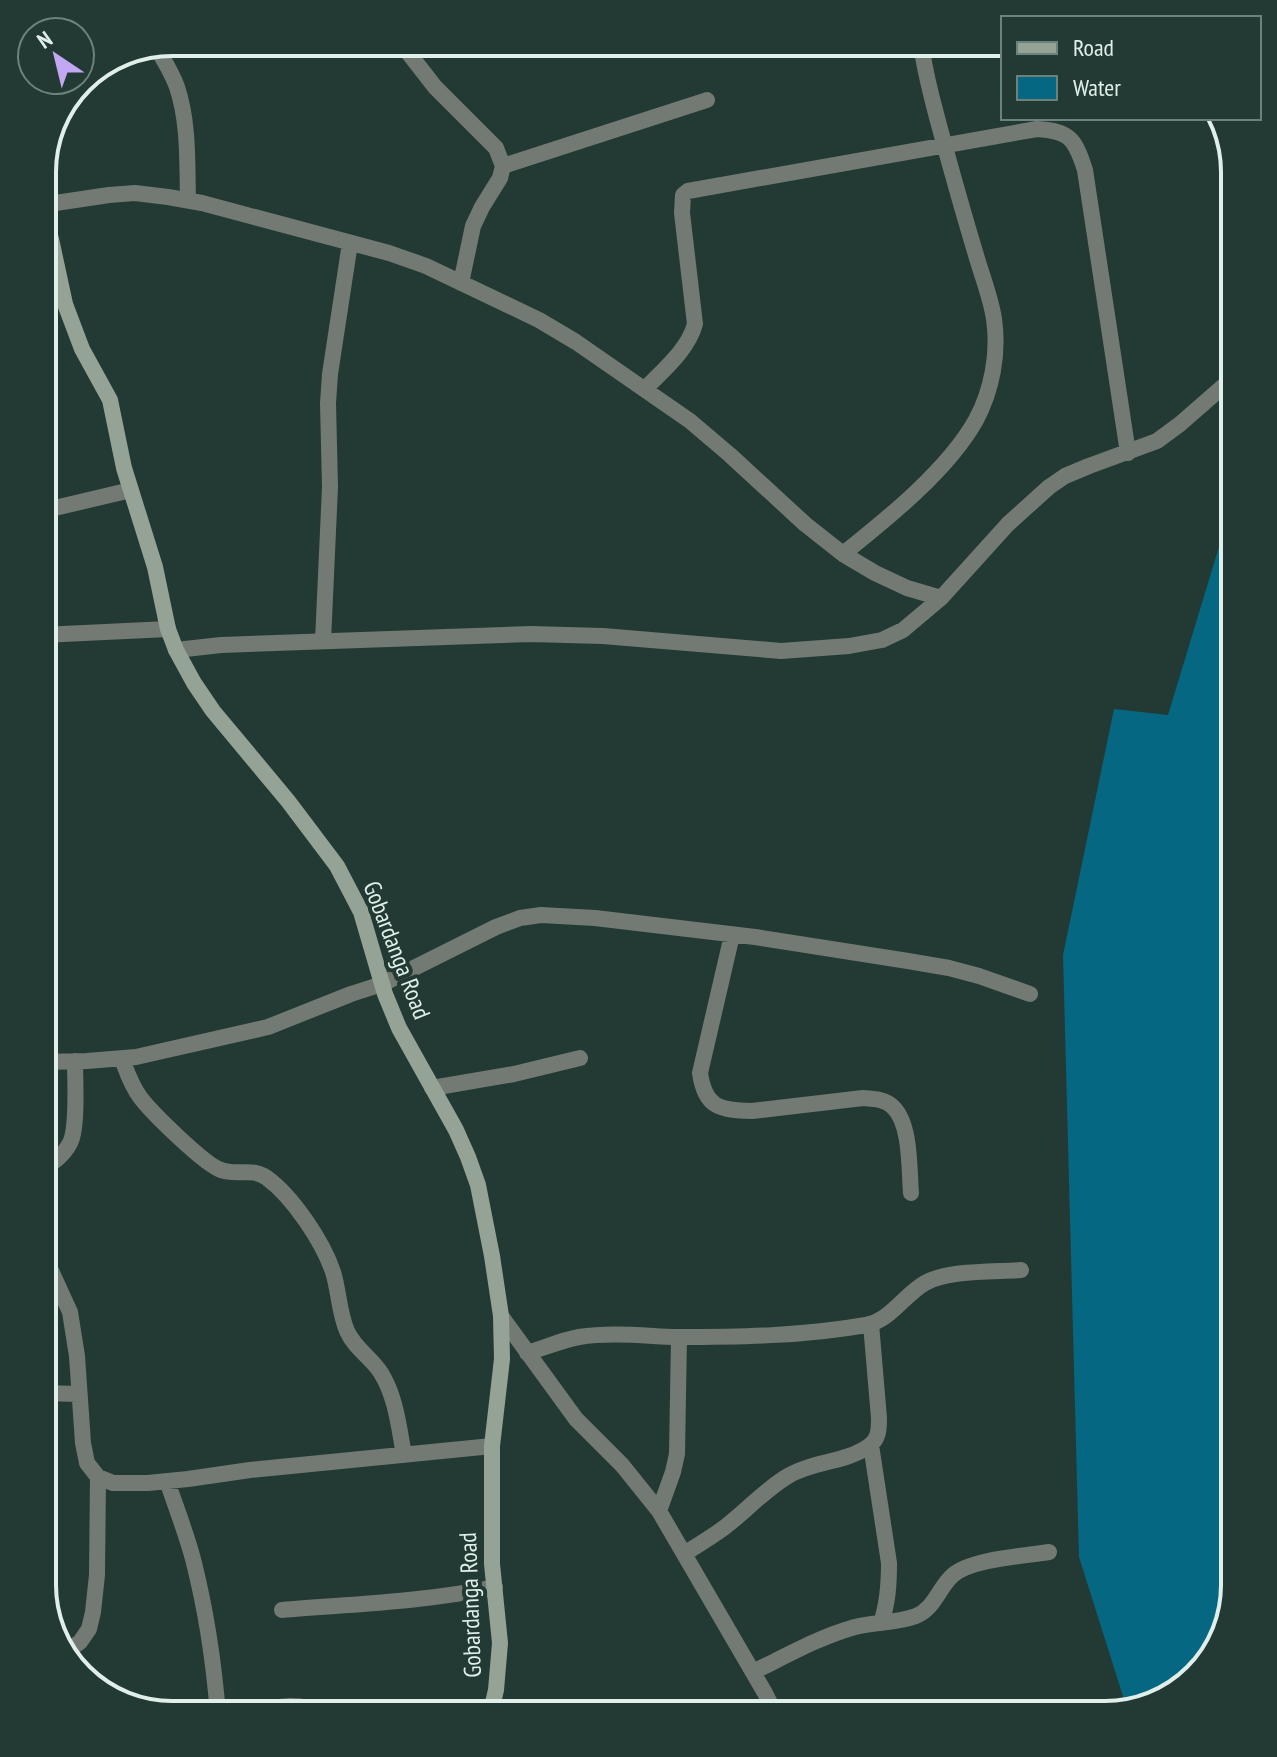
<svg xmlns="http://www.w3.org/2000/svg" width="1277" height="1757" font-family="'PT Sans Narrow',sans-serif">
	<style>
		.water { fill: #056782 }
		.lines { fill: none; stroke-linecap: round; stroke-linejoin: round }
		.street { stroke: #727a73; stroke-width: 16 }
		.secondary { stroke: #95a296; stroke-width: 16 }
		.labels { text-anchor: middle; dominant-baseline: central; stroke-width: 8; stroke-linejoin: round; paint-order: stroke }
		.street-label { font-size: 24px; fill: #e1efea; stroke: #223a33 }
		.rim { fill: none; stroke: #e1efea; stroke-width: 4 }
	</style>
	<rect width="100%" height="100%" fill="#223a33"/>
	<path class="water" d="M 1235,494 L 1235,1585 L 1217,1650 L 1170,1697 L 1127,1709 L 1079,1557 L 1063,955 L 1114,709 L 1168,715 Z"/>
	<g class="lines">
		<path class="street" d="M 400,42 L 435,87 L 496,148 L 503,166 L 500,178 L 482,207 L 473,226 L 461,283
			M 157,48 C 164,61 172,73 177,87 C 189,123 187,163 188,200
			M 503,166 L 707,100
			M 42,205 L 109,195 L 135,193 L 168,197 L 202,203 L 389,253 L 426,266 L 539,320 L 576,342 L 690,421 L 730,455 L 805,524 L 843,554 L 875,573 L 907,588 L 941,598
			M 645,389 C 663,370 688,350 695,324 L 682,213 L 683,195 L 688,191 L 1037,129 C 1070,131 1075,139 1085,170 L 1128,453
			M 42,511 L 131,490
			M 843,554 C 888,518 948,470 976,420 C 992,390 999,353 994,319 C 991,298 982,276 976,255 C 963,212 951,169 939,125 C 932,98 924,71 921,42
			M 42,635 L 168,629
			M 323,641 L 330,487 L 328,403 L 330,374 L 350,243
			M 176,650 L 221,645 L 531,634 L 603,636 L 781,651 L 849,646 L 882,640 L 903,630 L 941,598 L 1008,524 L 1049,487 L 1065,476 L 1089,466 L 1157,441 L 1180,424 L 1235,376
			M 732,935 L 700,1073 C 705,1108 720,1110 752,1111 L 863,1098 C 874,1099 885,1099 893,1107 C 911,1124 909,1169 911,1193
			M 42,1022 L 47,1061
			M 122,1059 C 127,1072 131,1085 140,1097 C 151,1112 205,1165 221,1170 C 237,1176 252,1167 267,1178 C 293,1197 323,1242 333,1272 C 339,1291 339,1313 347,1331 C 355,1349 371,1357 381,1373 C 396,1397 399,1428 404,1455
			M 42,1062 L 87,1061 L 136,1057 L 268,1027 L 351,994 L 382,984 L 496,927 L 520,918 L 541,915 L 595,918 L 755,937 L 908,961 L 949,968 L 979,976 L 1030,994
			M 432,1088 L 514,1074 L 580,1058
			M 42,1169 C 54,1162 64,1155 70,1143 C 78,1128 75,1081 75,1061
			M 42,1251 L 70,1312 L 77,1356 L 83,1443 L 87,1463 L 98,1477 L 113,1483 L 148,1483 L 188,1479 L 250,1470 L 492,1446
			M 501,1316 L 576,1419 L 622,1465 L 659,1511 L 765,1693 L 776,1715
			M 527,1353 C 544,1348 562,1340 579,1337 C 611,1332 645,1336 677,1337 C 740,1337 804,1336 866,1325 C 890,1321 904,1295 925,1283 C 947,1270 994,1272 1021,1270
			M 42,1393 L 79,1394
			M 871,1445 L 889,1563 C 889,1584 888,1603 881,1623
			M 167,1481 C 176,1507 186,1533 193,1559 C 206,1610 214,1663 218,1715
			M 659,1511 L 673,1472 L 677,1454 L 679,1337
			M 684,1554 C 699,1544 716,1535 730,1523 C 750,1507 766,1489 788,1476 C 813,1461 845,1463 869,1446 C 879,1439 879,1429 879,1418 L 871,1324
			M 282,1610 C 354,1604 424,1602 495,1587
			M 63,1654 L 80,1642 L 89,1629 L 93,1612 L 97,1575 L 98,1477
			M 753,1672 C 786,1656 819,1637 855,1627 C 875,1622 897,1623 916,1616 C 935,1608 939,1587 953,1575 C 971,1559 1024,1556 1049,1552
			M 240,1715 C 270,1708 296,1699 326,1715"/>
		<path class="secondary" d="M 42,211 L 51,239 L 65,304 L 82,349 L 110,400 L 124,468 L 155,567 L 168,629 L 176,650 L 194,683 L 213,711 L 288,801 L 337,866 L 361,912 L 385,994 L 399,1028 L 456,1130 L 468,1157 L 478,1185 L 492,1256 L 501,1316 L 502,1359 L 492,1446 L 492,1564 L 500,1643 L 496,1690 L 490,1715"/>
	</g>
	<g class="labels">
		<g class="street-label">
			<text transform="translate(397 950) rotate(69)">Gobardanga Road</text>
			<text transform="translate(470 1605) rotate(-92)">Gobardanga Road</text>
		</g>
	</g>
	<path d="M0 0H1277V1757H0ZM172 56H1105A116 116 0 0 1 1221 172V1585A116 116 0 0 1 1105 1701H172A116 116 0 0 1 56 1585V172A116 116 0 0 1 172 56Z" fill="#223a33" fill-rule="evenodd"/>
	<path class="rim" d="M172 56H1105A116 116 0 0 1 1221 172V1585A116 116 0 0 1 1105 1701H172A116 116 0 0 1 56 1585V172A116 116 0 0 1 172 56Z"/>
	<rect x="1001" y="16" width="260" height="104" fill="#223a33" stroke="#6e827c" stroke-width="2"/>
	<rect x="1017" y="42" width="40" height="12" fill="#95a296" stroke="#6e827c" stroke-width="2"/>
	<text x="1073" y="56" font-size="24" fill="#e1efea">Road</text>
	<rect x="1017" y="76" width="40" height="24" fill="#056782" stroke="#6e827c" stroke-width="2"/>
	<text x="1073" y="96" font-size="24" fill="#e1efea">Water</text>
	<g transform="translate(56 56) rotate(325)"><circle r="38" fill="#223a33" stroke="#6e827c" stroke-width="2"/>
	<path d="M0-6L14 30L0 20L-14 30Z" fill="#c2a8f2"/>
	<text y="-12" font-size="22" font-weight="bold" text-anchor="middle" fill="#e1efea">N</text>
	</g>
</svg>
